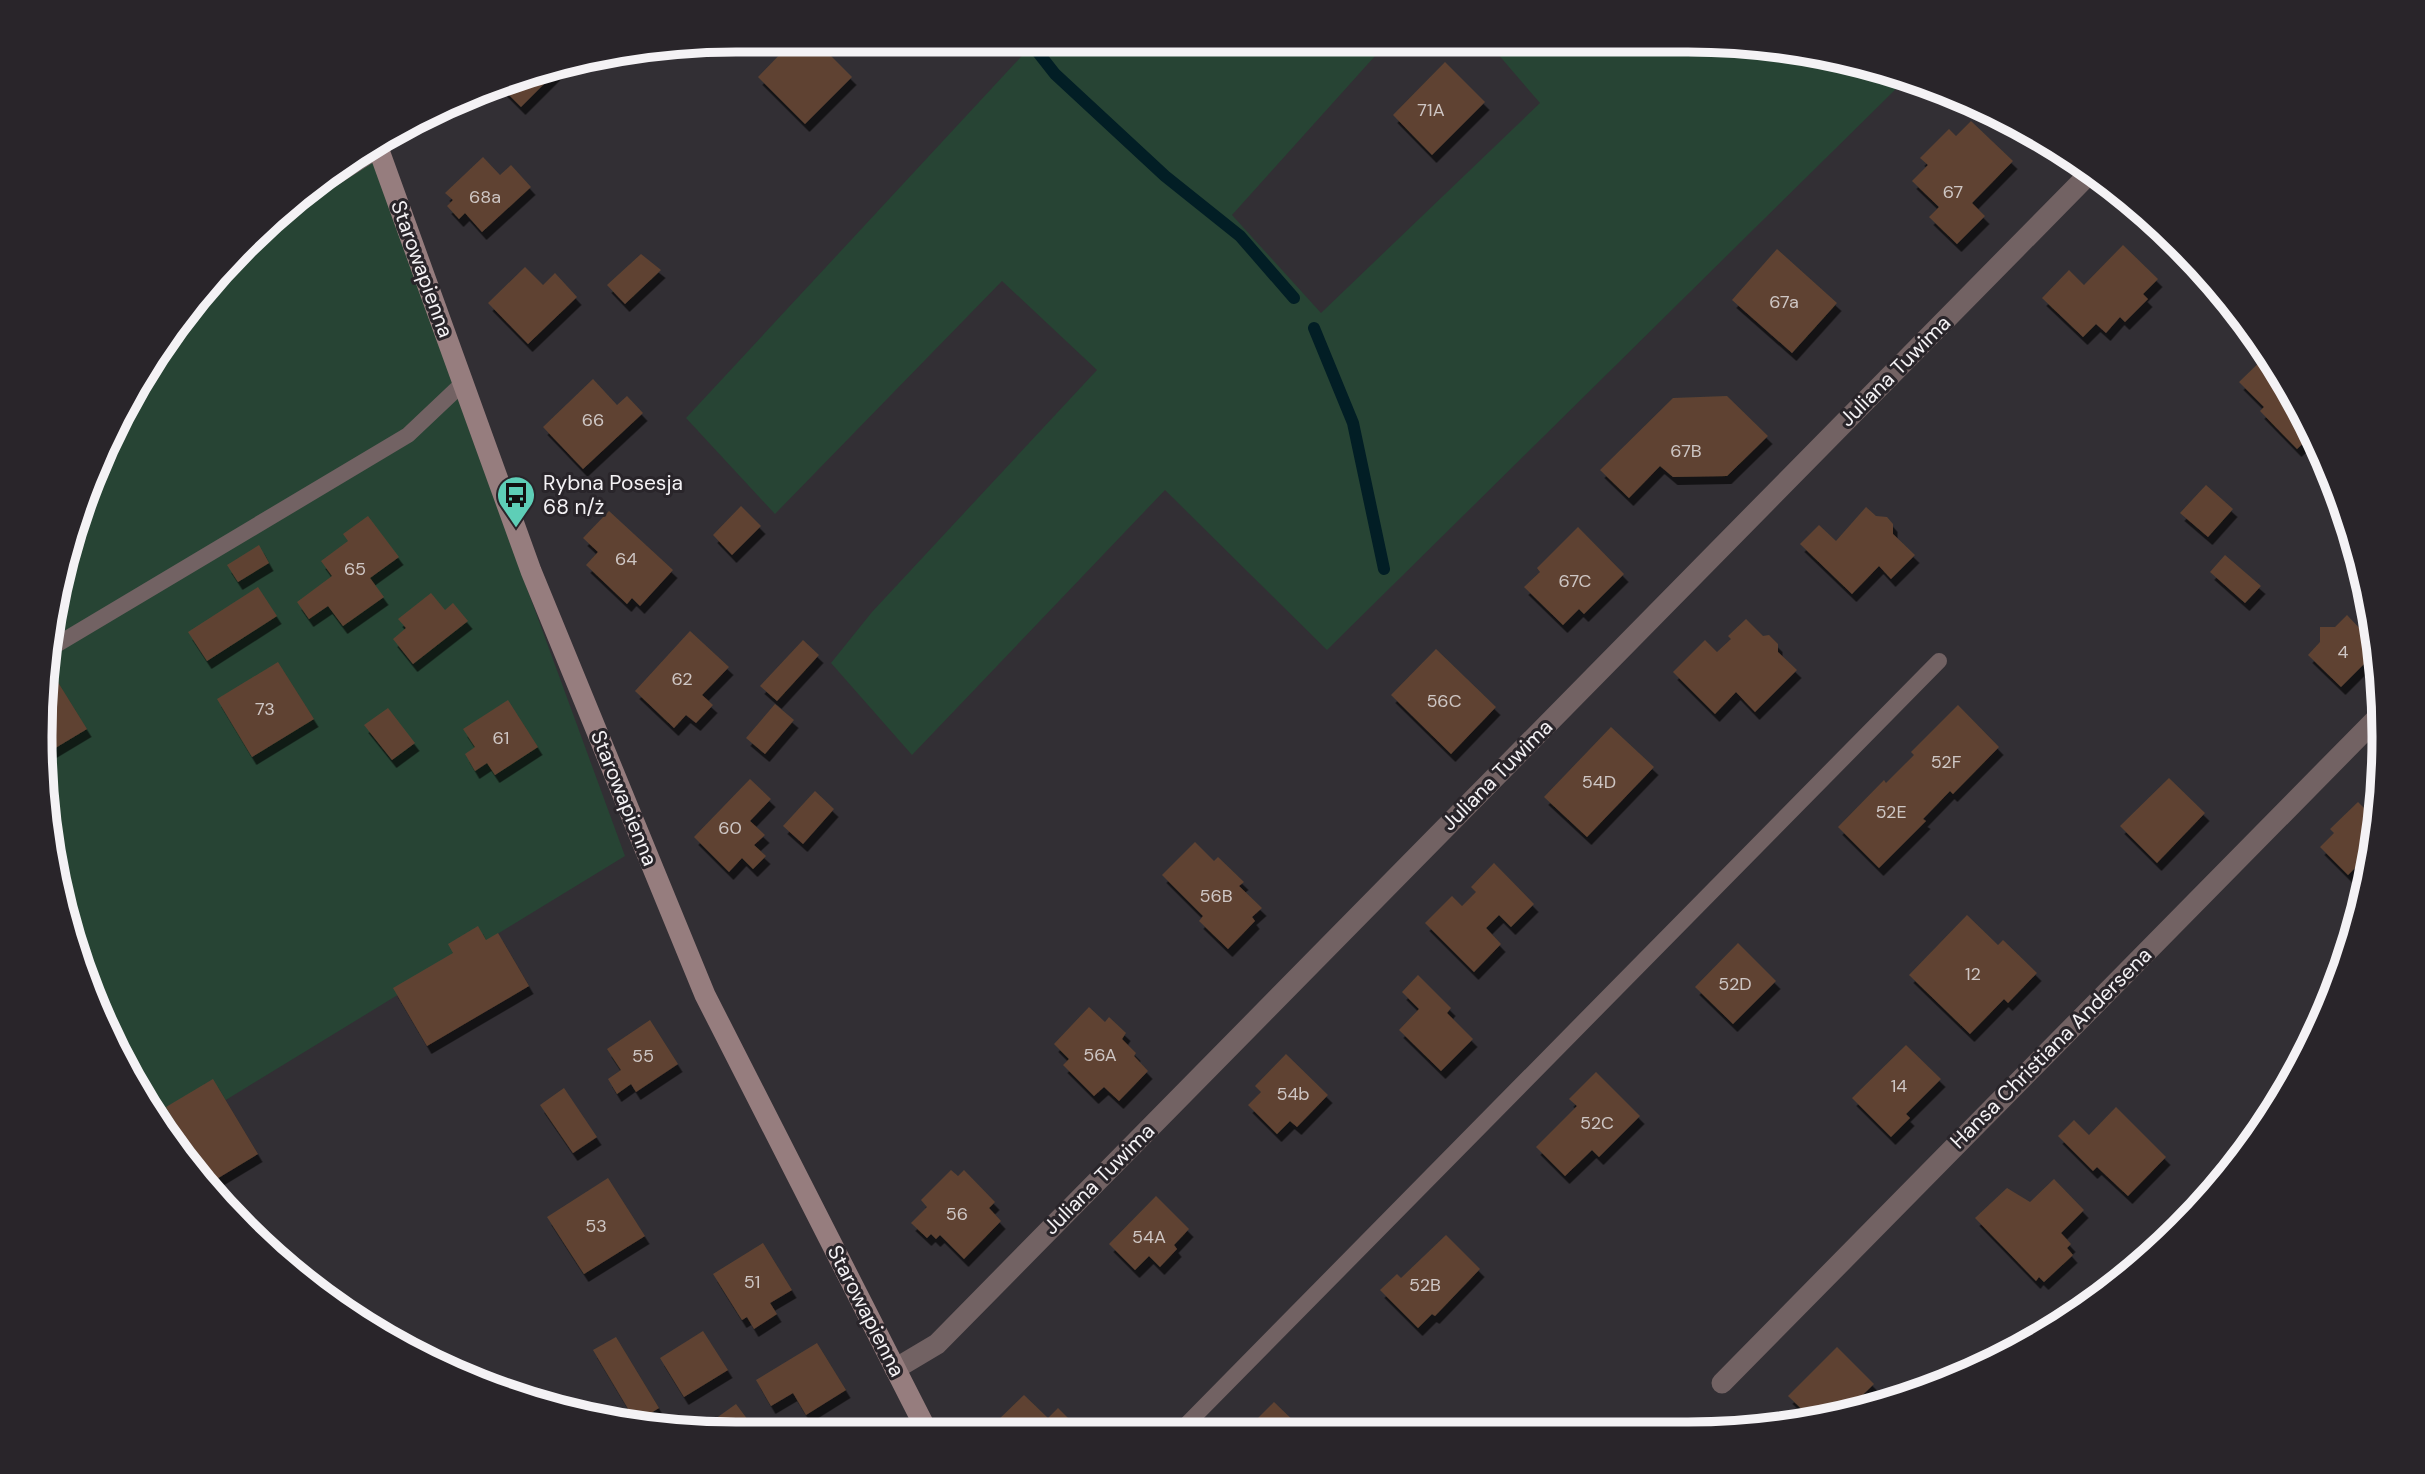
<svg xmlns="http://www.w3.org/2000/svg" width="2425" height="1474" font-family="'DM Sans',sans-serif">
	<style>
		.green { fill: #274434 }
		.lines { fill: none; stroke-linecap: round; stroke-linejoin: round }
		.stream { stroke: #021e25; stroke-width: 12 }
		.building { fill: #5e4332; filter: url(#shadow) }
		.lane { stroke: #726263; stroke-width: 16 }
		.street { stroke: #726263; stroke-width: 21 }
		.secondary { stroke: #967d7e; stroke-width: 21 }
		.labels { text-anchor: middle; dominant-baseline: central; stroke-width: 6; stroke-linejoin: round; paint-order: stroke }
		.number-label { font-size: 18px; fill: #cec6c4 }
		.street-label { font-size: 21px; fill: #f4f2f5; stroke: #29252a }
		.poi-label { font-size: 21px; fill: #f4f2f5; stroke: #29252a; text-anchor: start }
		.rim { fill: none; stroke: #f4f2f5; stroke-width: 9 }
	</style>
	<defs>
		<filter id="shadow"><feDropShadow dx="4.5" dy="8" stdDeviation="0" flood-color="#0009"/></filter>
	</defs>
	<rect width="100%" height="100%" fill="#322f34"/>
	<path class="green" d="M 1031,46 L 1384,46 L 1232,215 L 1321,313 L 1540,103 L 1491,46 L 1779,46 L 1905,80 L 1327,650 L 1165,490 L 912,755 L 831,663 L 872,612 L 1097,370 L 1002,281 L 775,514 L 686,418 Z
		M 370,149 L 476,449 L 625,856 L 167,1136 L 158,1124 L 77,961 L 46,828 L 40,737 L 46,646 L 77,513 L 112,428 L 184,313 L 313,184 Z"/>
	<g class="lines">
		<path class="stream" d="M 1033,46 L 1055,74 L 1165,176 L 1240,236 L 1294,298
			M 1314,328 L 1353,423 L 1384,569"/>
	</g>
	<path class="building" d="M 788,46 L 821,46 L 852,77 L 805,124 L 758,77 Z
		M 1445,62 L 1485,102 L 1432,155 L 1393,115 Z
		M 555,67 L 558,70 L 521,107 L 498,84 L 513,77 Z
		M 1971,121 L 2013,161 L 1972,203 L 1985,216 L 1957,244 L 1929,217 L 1939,207 L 1912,181 L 1928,165 L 1920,158 L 1949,129 L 1956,136 Z
		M 483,157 L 500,175 L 511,165 L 531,187 L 482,232 L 465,213 L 459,219 L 447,206 L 453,200 L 445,193 Z
		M 2123,245 L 2158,279 L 2143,294 L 2148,299 L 2125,322 L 2120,317 L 2106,333 L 2096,324 L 2083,337 L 2042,298 L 2069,270 L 2084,285 Z
		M 1777,249 L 1837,303 L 1792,353 L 1732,300 Z
		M 641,254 L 661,270 L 625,304 L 607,285 Z
		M 525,267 L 543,285 L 555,273 L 577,297 L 528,344 L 488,303 Z
		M 2267,355 L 2291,388 L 2312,435 L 2297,449 L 2260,411 L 2264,407 L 2239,382 Z
		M 593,379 L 617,405 L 627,396 L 643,413 L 583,469 L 543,427 Z
		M 1727,396 L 1768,436 L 1727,476 L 1673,477 L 1660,466 L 1629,498 L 1600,470 L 1673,398 Z
		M 2206,485 L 2233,509 L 2208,537 L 2180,513 Z
		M 741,506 L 761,526 L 732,555 L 713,535 Z
		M 1866,507 L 1876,516 L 1887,517 L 1893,524 L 1893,534 L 1915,555 L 1891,579 L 1879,566 L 1852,594 L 1800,544 L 1819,525 L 1836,541 Z
		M 609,511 L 673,570 L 640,606 L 632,598 L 627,604 L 586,565 L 598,552 L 583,538 Z
		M 368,516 L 399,557 L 370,578 L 384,597 L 343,626 L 328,606 L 309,619 L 297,602 L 332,576 L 321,561 L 348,541 L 343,534 Z
		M 1578,527 L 1624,574 L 1584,614 L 1579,609 L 1563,625 L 1524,587 L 1540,572 L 1537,568 Z
		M 259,545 L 269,563 L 238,582 L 227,565 Z
		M 2225,555 L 2261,586 L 2245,603 L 2210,572 Z
		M 258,587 L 277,616 L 207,661 L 188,632 Z
		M 431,593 L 445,610 L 453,603 L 468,621 L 413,664 L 393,639 L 406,628 L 398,619 Z
		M 2347,615 L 2379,649 L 2341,687 L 2308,655 L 2320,642 L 2320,627 L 2335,627 Z
		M 1746,619 L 1763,636 L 1769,635 L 1778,644 L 1778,652 L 1797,670 L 1755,712 L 1736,692 L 1715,714 L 1673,672 L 1705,640 L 1717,652 L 1731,639 L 1728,636 Z
		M 690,631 L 729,667 L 702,695 L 713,705 L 696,723 L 686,715 L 674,728 L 635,691 Z
		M 803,640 L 819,655 L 777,701 L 760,686 Z
		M 1436,649 L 1496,707 L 1451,754 L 1391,695 Z
		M 278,662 L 314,719 L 252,757 L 217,699 Z
		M 51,671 L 87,729 L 42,756 L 40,737 L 44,675 Z
		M 508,700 L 538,747 L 495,775 L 487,763 L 475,771 L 465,754 L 475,747 L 463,729 Z
		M 775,704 L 794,720 L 765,754 L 746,738 Z
		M 1958,705 L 1999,747 L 1953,794 L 1950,791 L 1923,819 L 1926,821 L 1879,868 L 1838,827 L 1884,780 L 1886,783 L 1914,755 L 1911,752 Z
		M 388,708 L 415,743 L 392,760 L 364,725 Z
		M 1611,727 L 1654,767 L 1587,837 L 1544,797 Z
		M 2169,778 L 2205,813 L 2157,863 L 2120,826 Z
		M 750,779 L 771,799 L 750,821 L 765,835 L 754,845 L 766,856 L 753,869 L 742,858 L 729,872 L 694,837 Z
		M 815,791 L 834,809 L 803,844 L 783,826 Z
		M 2358,802 L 2377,821 L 2369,867 L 2362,861 L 2348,875 L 2320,847 L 2334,833 L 2330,829 Z
		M 1195,842 L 1214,861 L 1218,857 L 1244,882 L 1239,886 L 1262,908 L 1252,917 L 1255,921 L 1228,949 L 1199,921 L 1203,916 L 1162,875 Z
		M 1494,863 L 1534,904 L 1511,927 L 1499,915 L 1486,928 L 1501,944 L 1474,972 L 1425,923 L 1452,896 L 1462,906 L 1476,892 L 1471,887 Z
		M 1967,915 L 1998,945 L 2003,940 L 2037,973 L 2008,1003 L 2004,999 L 1970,1034 L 1909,975 Z
		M 478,926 L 486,940 L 498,933 L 529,986 L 427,1046 L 393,988 L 453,953 L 448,944 Z
		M 1738,943 L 1776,981 L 1733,1024 L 1695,987 Z
		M 1418,975 L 1451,1008 L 1447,1013 L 1473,1039 L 1441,1071 L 1399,1030 L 1419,1009 L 1402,992 Z
		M 1089,1007 L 1105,1022 L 1109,1017 L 1126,1033 L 1122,1039 L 1136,1053 L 1134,1056 L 1148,1071 L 1119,1101 L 1104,1087 L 1094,1096 L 1063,1065 L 1069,1059 L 1054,1044 Z
		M 650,1020 L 678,1064 L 636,1092 L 631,1084 L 617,1094 L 608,1079 L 621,1070 L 607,1049 Z
		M 1906,1045 L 1941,1079 L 1906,1114 L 1910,1118 L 1891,1137 L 1852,1098 Z
		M 1286,1054 L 1328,1095 L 1297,1127 L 1290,1121 L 1277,1134 L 1248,1105 L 1261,1092 L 1255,1086 Z
		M 1596,1072 L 1640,1116 L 1599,1157 L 1592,1150 L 1565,1176 L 1536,1147 L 1577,1106 L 1569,1099 Z
		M 213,1079 L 258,1154 L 210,1183 L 166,1107 Z
		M 564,1088 L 597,1137 L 573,1153 L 540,1105 Z
		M 2116,1107 L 2166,1157 L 2128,1196 L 2097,1167 L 2093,1171 L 2058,1136 L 2074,1120 L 2089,1135 Z
		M 951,1170 L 958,1176 L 964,1170 L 995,1202 L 989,1208 L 1001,1221 L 964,1259 L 940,1235 L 936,1239 L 931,1234 L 927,1238 L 911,1223 L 927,1207 L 921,1200 Z
		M 608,1178 L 645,1236 L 584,1274 L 547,1217 Z
		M 2054,1179 L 2084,1210 L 2061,1233 L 2071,1244 L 2067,1248 L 2073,1255 L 2044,1282 L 2039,1277 L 2036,1281 L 1975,1218 L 2007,1188 L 2030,1202 Z
		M 1156,1196 L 1189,1229 L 1174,1245 L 1177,1249 L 1160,1267 L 1149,1256 L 1135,1270 L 1109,1244 Z
		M 1446,1235 L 1480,1269 L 1435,1316 L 1432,1314 L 1418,1328 L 1380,1290 L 1397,1274 L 1401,1278 Z
		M 763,1243 L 792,1290 L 770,1303 L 777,1314 L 754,1329 L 747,1317 L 742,1320 L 713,1274 Z
		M 703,1331 L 728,1370 L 684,1397 L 660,1358 Z
		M 616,1337 L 659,1408 L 636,1422 L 593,1350 Z
		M 817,1343 L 846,1390 L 806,1415 L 793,1393 L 771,1406 L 756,1380 Z
		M 1837,1347 L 1874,1384 L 1847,1410 L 1810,1417 L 1788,1396 Z
		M 1024,1395 L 1048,1418 L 1058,1408 L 1080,1430 L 995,1429 L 992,1426 Z
		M 1274,1402 L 1303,1430 L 1246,1430 Z
		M 736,1404 L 754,1428 L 722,1428 L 715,1419 Z"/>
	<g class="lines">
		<path class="lane" d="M 293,204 L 378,150
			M 46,651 L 408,435 L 463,383
			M 1181,1430 L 1939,661"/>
		<path class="street" d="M 895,1369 L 937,1344 L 2091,172
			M 1722,1383 L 2381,714"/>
		<path class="secondary" d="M 377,145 L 531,571 L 705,995 L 926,1429"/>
	</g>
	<defs>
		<symbol id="bus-pin" viewBox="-11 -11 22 30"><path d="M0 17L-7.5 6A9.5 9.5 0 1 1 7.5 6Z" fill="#5eceb7" stroke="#29252a"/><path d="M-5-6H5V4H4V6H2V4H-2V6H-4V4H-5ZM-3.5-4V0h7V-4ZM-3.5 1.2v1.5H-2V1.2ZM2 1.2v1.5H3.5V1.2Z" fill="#111"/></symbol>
	</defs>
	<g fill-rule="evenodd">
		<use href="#bus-pin" x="494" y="473" width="44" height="60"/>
	</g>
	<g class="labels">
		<g class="number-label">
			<text x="1431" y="110">71A</text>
			<text x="1953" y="192">67</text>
			<text x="485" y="197">68a</text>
			<text x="1784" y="302">67a</text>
			<text x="593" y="420">66</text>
			<text x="1686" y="451">67B</text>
			<text x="626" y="559">64</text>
			<text x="355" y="569">65</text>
			<text x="1575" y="581">67C</text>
			<text x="2343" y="652">4</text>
			<text x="682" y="679">62</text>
			<text x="1444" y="701">56C</text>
			<text x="265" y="709">73</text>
			<text x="501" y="738">61</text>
			<text x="1946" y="762">52F</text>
			<text x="1599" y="782">54D</text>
			<text x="1891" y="812">52E</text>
			<text x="730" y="828">60</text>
			<text x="1216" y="896">56B</text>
			<text x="1973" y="974">12</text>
			<text x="1735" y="984">52D</text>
			<text x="1100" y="1055">56A</text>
			<text x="643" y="1056">55</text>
			<text x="1899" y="1086">14</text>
			<text x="1293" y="1094">54b</text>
			<text x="1597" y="1123">52C</text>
			<text x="957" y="1214">56</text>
			<text x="596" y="1226">53</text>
			<text x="1149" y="1237">54A</text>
			<text x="752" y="1282">51</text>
			<text x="1425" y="1285">52B</text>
		</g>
		<g class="street-label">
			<text transform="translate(422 269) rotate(70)">Starowapienna</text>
			<text transform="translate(1895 371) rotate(-45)">Juliana Tuwima</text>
			<text transform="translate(1497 775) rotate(-45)">Juliana Tuwima</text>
			<text transform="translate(624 798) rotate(68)">Starowapienna</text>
			<text transform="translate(2051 1048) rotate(-45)">Hansa Christiana Andersena</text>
			<text transform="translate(1099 1179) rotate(-45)">Juliana Tuwima</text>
			<text transform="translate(866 1311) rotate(63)">Starowapienna</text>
		</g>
		<g class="poi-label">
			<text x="543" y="483">Rybna Posesja<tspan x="543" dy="24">68 n/ż</tspan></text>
		</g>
	</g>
	<path d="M0 0H2425V1474H0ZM736 52H1688A684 684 0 0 1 2372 736V738A684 684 0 0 1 1688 1422H736A684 684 0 0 1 52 738V736A684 684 0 0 1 736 52Z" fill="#29252a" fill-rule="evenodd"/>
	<path class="rim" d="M736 52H1688A684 684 0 0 1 2372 736V738A684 684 0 0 1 1688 1422H736A684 684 0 0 1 52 738V736A684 684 0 0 1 736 52Z"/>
</svg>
